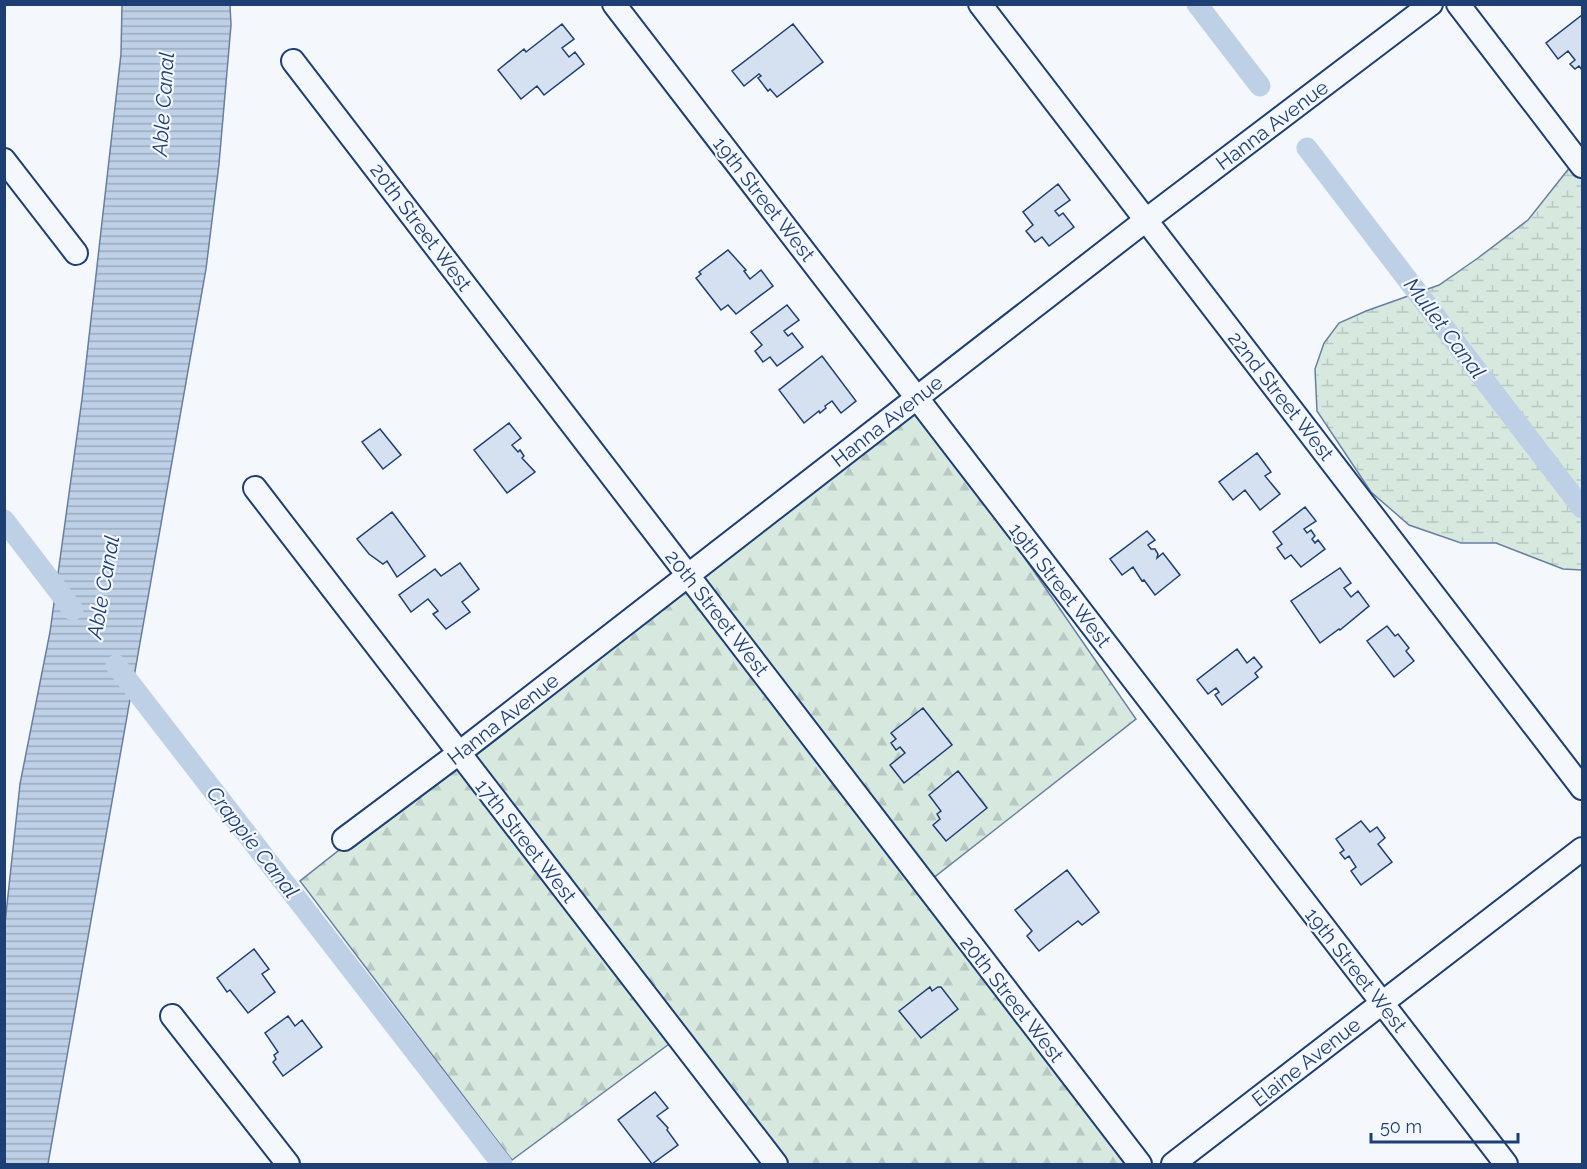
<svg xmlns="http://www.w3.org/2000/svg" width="1587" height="1169" font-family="Raleway,sans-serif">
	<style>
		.forest { fill: url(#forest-firs); stroke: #687fa3; stroke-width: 1.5 }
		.wetland { fill: url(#wetland-marsh); stroke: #687fa3; stroke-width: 1.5 }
		.water { fill: url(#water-rules); stroke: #687fa3; stroke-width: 1.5 }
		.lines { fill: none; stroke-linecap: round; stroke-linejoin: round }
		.canal { stroke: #bed0e5; stroke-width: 21 }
		.building { fill: #d5e0f0; stroke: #1d3f73; stroke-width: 1.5 }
		.minor-casing { stroke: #1d3f73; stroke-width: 26 }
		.minor { stroke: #f4f7fb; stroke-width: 22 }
		.labels { text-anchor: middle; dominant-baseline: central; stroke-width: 4.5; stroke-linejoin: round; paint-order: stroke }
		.street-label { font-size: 20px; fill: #1d3f73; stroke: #f4f7fb }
		.water-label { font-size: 21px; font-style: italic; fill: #1d3f73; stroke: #f4f7fb }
	</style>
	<defs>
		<pattern id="forest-firs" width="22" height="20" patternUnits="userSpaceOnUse" patternTransform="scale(1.5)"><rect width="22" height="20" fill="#d7e8df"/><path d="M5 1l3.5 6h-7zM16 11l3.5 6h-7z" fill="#b8c8c3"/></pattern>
		<pattern id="wetland-marsh" width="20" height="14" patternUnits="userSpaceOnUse" patternTransform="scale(1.5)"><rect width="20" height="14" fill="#d7e8df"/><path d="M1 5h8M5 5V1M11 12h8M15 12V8" fill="none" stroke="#b8c8c3"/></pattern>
		<pattern id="water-rules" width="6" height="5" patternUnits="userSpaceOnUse" patternTransform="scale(1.5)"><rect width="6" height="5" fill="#bed0e5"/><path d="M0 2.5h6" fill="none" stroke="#9aaabe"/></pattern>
	</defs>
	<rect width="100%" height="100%" fill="#f4f7fb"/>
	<path class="forest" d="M 919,405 L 1136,719 L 927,883 L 1134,1164 L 776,1164 L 680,1036 L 512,1160 L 300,881 L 576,663 Z"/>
	<path class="wetland" d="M 1582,152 L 1582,570 L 1563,569 L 1496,543 L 1461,543 L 1409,525 L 1371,492 L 1317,411 L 1315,369 L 1324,343 L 1339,323 L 1366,311 L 1439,285 L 1478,258 L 1528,220 Z"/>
	<path class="water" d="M 122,5 L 230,5 L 231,25 L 219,164 L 206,269 L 48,1164 L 5,1164 L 5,923 L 20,784 L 50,632 L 82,399 L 121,54 Z"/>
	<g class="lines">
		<path class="canal" d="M 1197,4 L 1260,86
			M 1307,148 L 1582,508
			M 4,520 L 73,610
			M 116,665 L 502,1164"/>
	</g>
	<path class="building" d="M 1582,15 L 1582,70 L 1579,66 L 1575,69 L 1570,64 L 1575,60 L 1568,51 L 1558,59 L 1546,43 Z
		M 562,24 L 574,39 L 562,48 L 569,57 L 575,52 L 584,64 L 544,95 L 537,86 L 521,99 L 498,70 L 524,49 L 526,52 Z
		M 793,24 L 823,62 L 777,97 L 770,89 L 768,91 L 758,78 L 761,76 L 759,74 L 744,86 L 732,71 Z
		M 1058,184 L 1070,200 L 1055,211 L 1059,216 L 1063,213 L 1074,227 L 1049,246 L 1042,237 L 1035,242 L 1026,231 L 1033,225 L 1023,212 Z
		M 728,250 L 746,270 L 744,271 L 750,279 L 761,270 L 773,286 L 736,314 L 728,305 L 721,310 L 696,278 L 701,274 L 699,272 Z
		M 787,305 L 799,320 L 784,331 L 788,336 L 792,333 L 803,347 L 777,366 L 770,357 L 763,362 L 755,351 L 762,345 L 751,332 Z
		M 822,356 L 856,401 L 841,413 L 832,401 L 825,406 L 826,408 L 820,413 L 819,411 L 804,423 L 779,390 Z
		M 509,423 L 521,438 L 512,445 L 518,452 L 520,450 L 524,456 L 522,458 L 535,472 L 507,493 L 474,450 Z
		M 380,429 L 401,455 L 383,469 L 362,442 Z
		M 1257,453 L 1271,472 L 1265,476 L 1280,494 L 1260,510 L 1245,490 L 1233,500 L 1219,482 Z
		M 1305,507 L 1316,521 L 1304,529 L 1307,533 L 1311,530 L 1315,536 L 1312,539 L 1315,543 L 1318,540 L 1325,549 L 1301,567 L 1291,555 L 1285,559 L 1277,548 L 1282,544 L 1273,532 Z
		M 392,512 L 425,556 L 397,577 L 387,561 L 383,564 L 369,554 L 357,539 Z
		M 1147,531 L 1155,540 L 1148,545 L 1151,549 L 1155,549 L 1158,554 L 1157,558 L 1163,553 L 1180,575 L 1155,595 L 1144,580 L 1142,581 L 1133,567 L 1122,575 L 1110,559 Z
		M 460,563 L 479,589 L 462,602 L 470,612 L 446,629 L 433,614 L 438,611 L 428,599 L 411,612 L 399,595 L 435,569 L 441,576 Z
		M 1340,568 L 1351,583 L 1344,588 L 1351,597 L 1358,591 L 1369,606 L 1340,630 L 1339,629 L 1320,643 L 1291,601 Z
		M 1387,626 L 1395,636 L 1398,634 L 1409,648 L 1406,651 L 1414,661 L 1394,677 L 1367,641 Z
		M 1237,649 L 1247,663 L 1254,657 L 1262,667 L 1255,673 L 1258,677 L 1222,705 L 1215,695 L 1219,692 L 1216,688 L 1208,694 L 1197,680 Z
		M 923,708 L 952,745 L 904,783 L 890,765 L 905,753 L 900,747 L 896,750 L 891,743 L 896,739 L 891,733 Z
		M 958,771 L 987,808 L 946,841 L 933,825 L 940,819 L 937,814 L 941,811 L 929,795 Z
		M 1361,821 L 1370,832 L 1377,827 L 1385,838 L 1378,844 L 1392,862 L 1361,885 L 1351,871 L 1356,867 L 1349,856 L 1345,859 L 1340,853 L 1344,850 L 1336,839 Z
		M 1067,870 L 1099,912 L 1082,925 L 1078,921 L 1039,951 L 1027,936 L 1032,931 L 1015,910 Z
		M 254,949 L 269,969 L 262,974 L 275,992 L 248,1013 L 230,990 L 227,992 L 217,978 Z
		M 930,987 L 932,991 L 938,987 L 941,987 L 958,1009 L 921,1038 L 899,1011 Z
		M 288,1016 L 295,1026 L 302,1020 L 322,1047 L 283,1076 L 273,1062 L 276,1059 L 274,1055 L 278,1052 L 265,1033 Z
		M 655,1092 L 668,1108 L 657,1116 L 668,1128 L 667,1130 L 678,1145 L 652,1164 L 618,1120 Z"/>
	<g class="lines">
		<defs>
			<path id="minor" d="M 614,4 L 1506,1164
				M 980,4 L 1582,788
				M 1458,4 L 1582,166
				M 293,61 L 1140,1164
				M 4,160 L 76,253
				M 255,488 L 776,1164
				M 344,839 L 459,753 L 1146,220 L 1431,4
				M 172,1016 L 288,1164
				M 1173,1164 L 1582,849"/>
		</defs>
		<use href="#minor" class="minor-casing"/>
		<use href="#minor" class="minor"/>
	</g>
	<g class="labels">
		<g class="street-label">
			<text transform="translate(1272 125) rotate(-37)">Hanna Avenue</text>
			<text transform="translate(764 199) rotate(52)">19th Street West</text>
			<text transform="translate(421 227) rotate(53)">20th Street West</text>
			<text transform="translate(1281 396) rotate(52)">22nd Street West</text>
			<text transform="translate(887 421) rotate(-38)">Hanna Avenue</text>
			<text transform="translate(1060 585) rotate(52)">19th Street West</text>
			<text transform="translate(717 613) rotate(52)">20th Street West</text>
			<text transform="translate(503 719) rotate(-38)">Hanna Avenue</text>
			<text transform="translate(526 841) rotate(52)">17th Street West</text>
			<text transform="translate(1356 970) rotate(52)">19th Street West</text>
			<text transform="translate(1012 999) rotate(52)">20th Street West</text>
			<text transform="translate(1306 1062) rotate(-38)">Elaine Avenue</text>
		</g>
		<g class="water-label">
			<text transform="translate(163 104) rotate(-86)">Able Canal</text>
			<text transform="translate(1445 328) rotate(53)">Mullet Canal</text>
			<text transform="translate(103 587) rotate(-80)">Able Canal</text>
			<text transform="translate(253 842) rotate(52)">Crappie Canal</text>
		</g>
	</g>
	<rect width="1587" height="1169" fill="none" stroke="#1d3f73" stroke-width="12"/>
	<path d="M1371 1133v9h147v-9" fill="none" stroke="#1d3f73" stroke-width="3"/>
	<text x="1380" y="1133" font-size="18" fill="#1d3f73" stroke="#f4f7fb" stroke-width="4.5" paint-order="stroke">50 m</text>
</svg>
